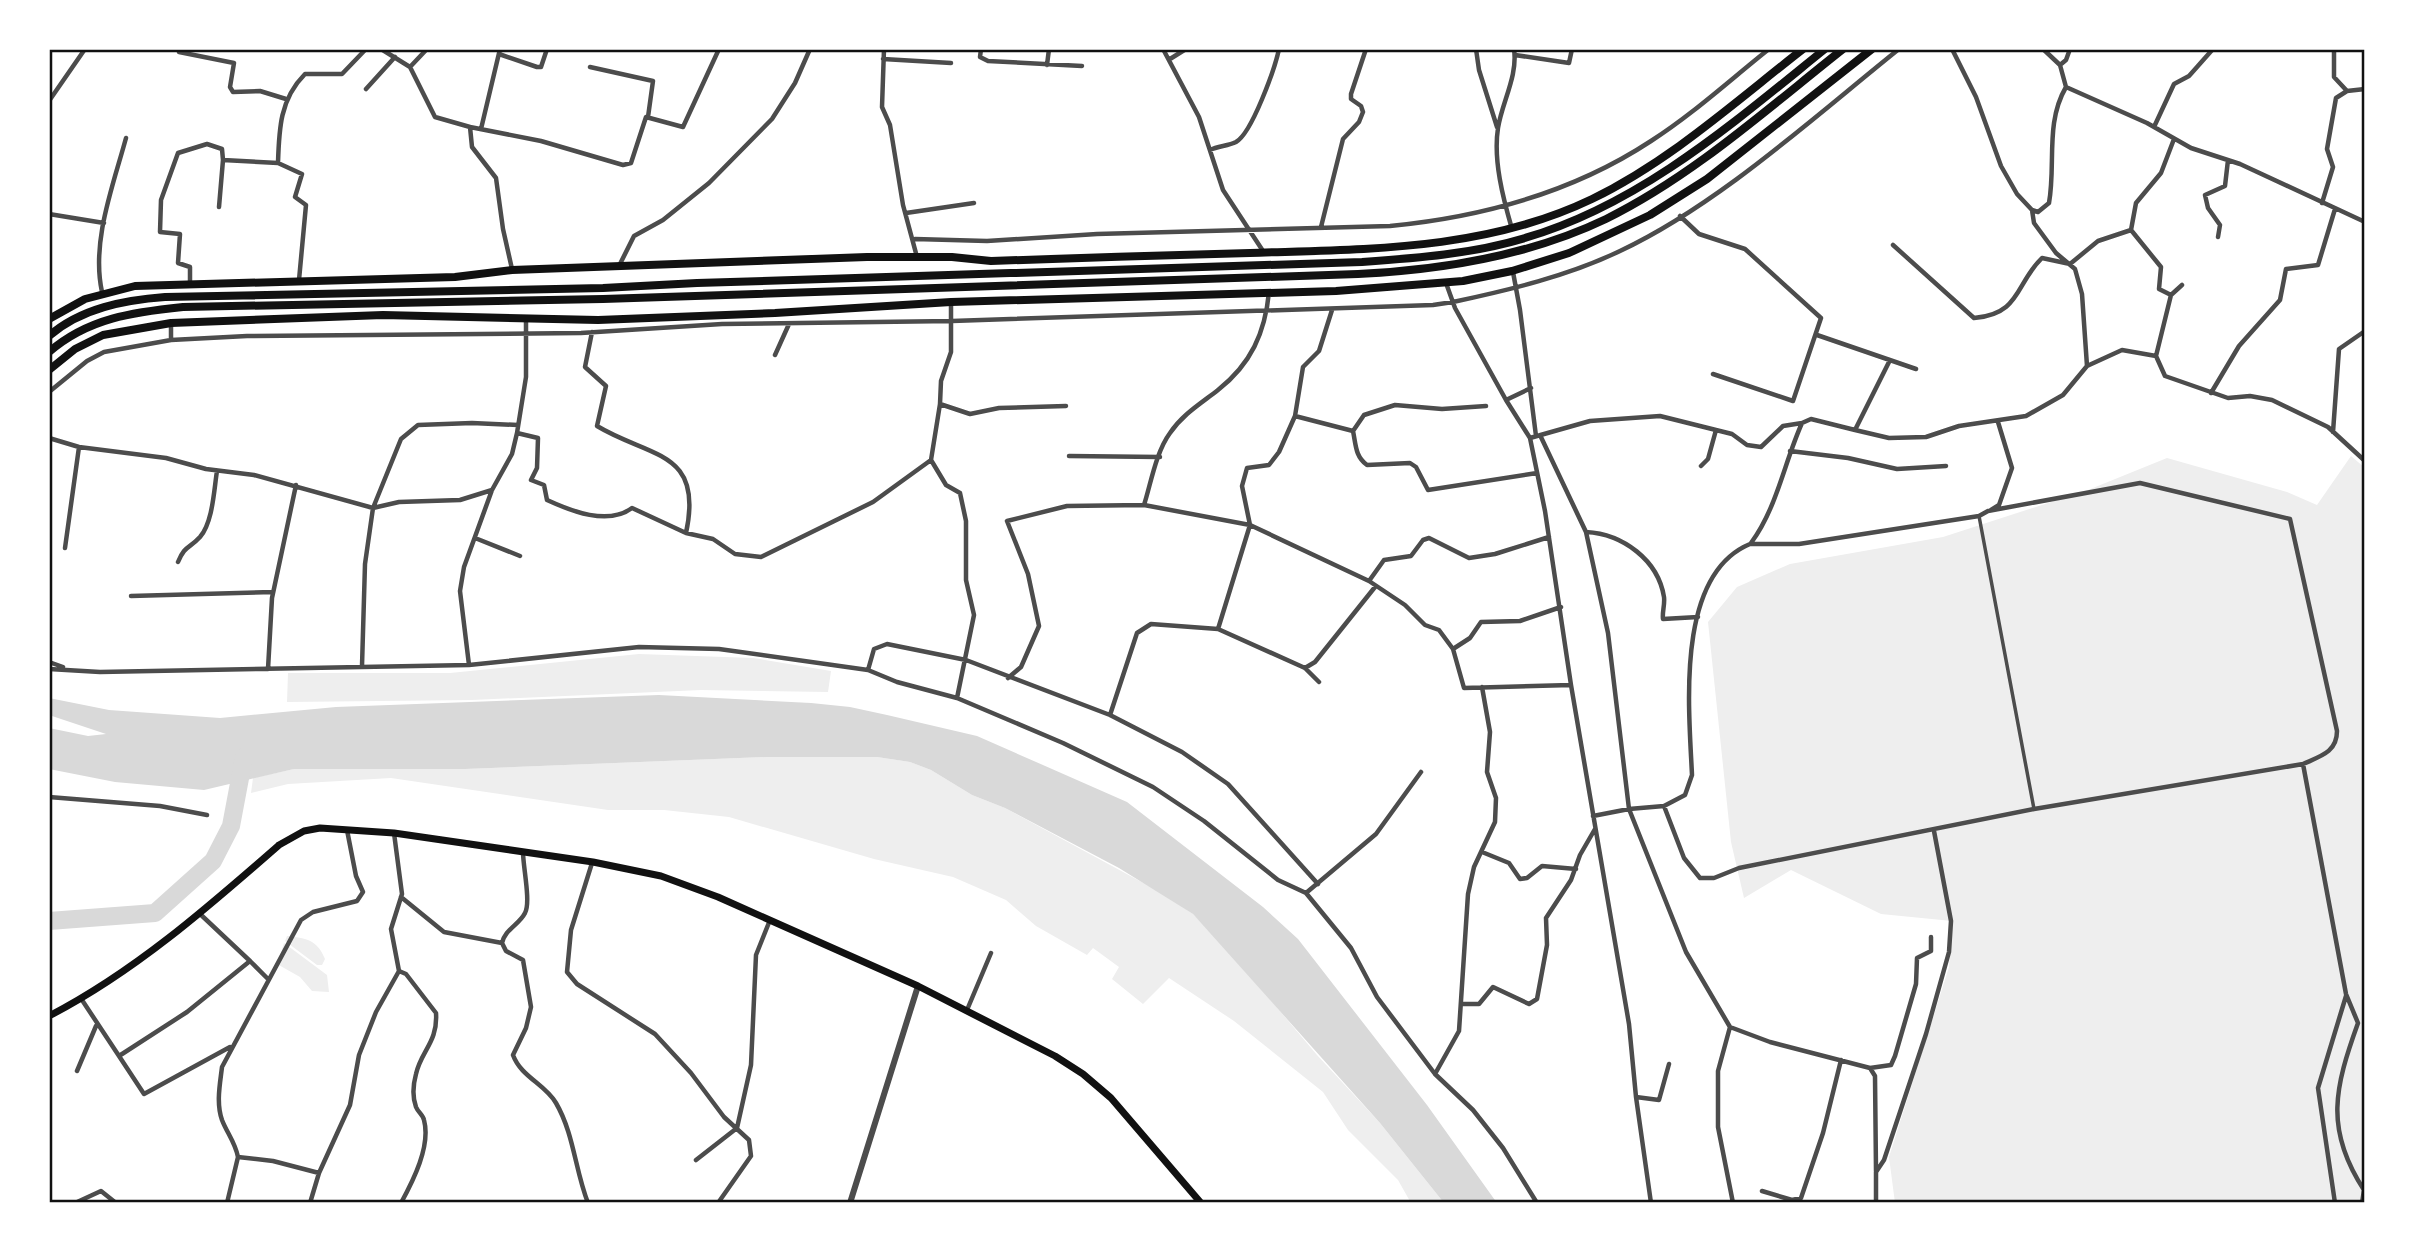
<svg xmlns="http://www.w3.org/2000/svg" width="2414" height="1252" font-family="Jost,sans-serif">
	<style>
		.green { fill: #eee }
		.water { fill: #d9d9d9 }
		.lines { fill: none; stroke-linecap: round; stroke-linejoin: round }
		.river { stroke: #d9d9d9; stroke-width: 18 }
		.pedestrian { stroke: #4c4c4c; stroke-width: 3.5 }
		.minor { stroke: #4c4c4c; stroke-width: 4.5 }
		.tertiary { stroke: #4c4c4c; stroke-width: 6 }
		.secondary { stroke: #111; stroke-width: 7 }
		.primary { stroke: #111; stroke-width: 8 }
		.trunk { stroke: #111; stroke-width: 8 }
		.neatline { fill: none; stroke: #111; stroke-width: 2.5 }
	</style>
	<rect width="100%" height="100%" fill="#fff"/>
	<path class="green" d="M 2351,456 L 2365,468 L 2365,1203 L 1895,1203 L 1889,1157 L 1949,967 L 1952,921 L 1881,914 L 1791,870 L 1744,898 L 1731,842 L 1708,622 L 1737,587 L 1790,564 L 1943,537 L 2088,490 L 2167,458 L 2287,492 L 2317,505 Z
		M 639,654 L 753,658 L 831,671 L 828,692 L 701,690 L 472,700 L 287,702 L 288,673 L 450,673 Z
		M 766,757 L 877,757 L 910,762 L 931,770 L 972,795 L 1005,808 L 1160,892 L 1193,914 L 1231,953 L 1317,1055 L 1380,1123 L 1444,1203 L 1411,1203 L 1398,1180 L 1348,1130 L 1323,1092 L 1234,1021 L 1169,978 L 1143,1004 L 1112,979 L 1119,967 L 1093,948 L 1087,955 L 1036,926 L 1006,900 L 953,877 L 874,859 L 729,817 L 664,810 L 608,810 L 391,778 L 288,784 L 251,793 L 253,778 L 294,769 L 465,769 Z
		M 287,936 C 305,938 317,939 325,959 L 322,965 L 317,965 L 285,941 Z
		M 284,943 L 327,975 L 329,992 L 312,991 L 300,977 L 277,964 Z"/>
	<path class="water" d="M 659,695 L 811,703 L 850,707 L 887,715 L 977,736 L 1127,802 L 1263,907 L 1298,939 L 1427,1105 L 1497,1203 L 1444,1203 L 1380,1123 L 1193,914 L 1119,868 L 1005,808 L 972,795 L 931,770 L 910,762 L 877,757 L 766,757 L 465,769 L 294,769 L 204,790 L 115,782 L 49,769 L 49,728 L 88,736 L 106,734 L 49,715 L 49,698 L 109,710 L 220,718 L 336,707 Z"/>
	<g class="lines">
		<path class="river" d="M 49,921 L 155,913 L 213,861 L 231,826 L 244,757"/>
		<path class="pedestrian" d="M 1979,516 L 2034,809"/>
		<path class="minor" d="M 381,49 L 410,67 L 435,117 L 470,127
			M 884,49 L 882,107 L 890,125 L 903,205 L 917,257
			M 981,49 L 980,57 L 988,61 L 1082,66
			M 1163,49 L 1199,117 L 1223,190 L 1263,251
			M 1476,49 L 1479,70 L 1497,127
			M 2043,49 L 2060,65 L 2066,87 L 2147,123 L 2191,148 L 2240,164 L 2365,222
			M 2334,49 L 2334,77 L 2347,91 L 2365,89
			M 179,52 L 234,63 L 230,87 L 233,92 L 260,91 L 286,99
			M 499,54 L 537,67 L 541,67 L 547,49
			M 1515,55 L 1569,63 L 1572,49
			M 883,59 L 951,63
			M 1170,59 L 1186,49
			M 1047,65 L 1049,49
			M 2060,65 L 2066,60 L 2070,49
			M 410,67 L 427,49
			M 590,67 L 653,81 L 648,117
			M 366,89 L 395,57
			M 49,101 L 85,49
			M 2154,127 L 2174,84 L 2189,76 L 2213,49
			M 481,129 L 500,49
			M 1210,150 C 1218,146 1228,146 1236,142 C 1252,133 1275,68 1279,49
			M 2322,203 L 2333,167 L 2327,149 L 2336,98 L 2347,91
			M 219,207 L 223,160
			M 2032,210 L 2038,212 L 2049,203 C 2056,164 2045,123 2066,87
			M 906,213 L 974,203
			M 49,214 L 104,223
			M 1680,216 L 1699,234 L 1745,249 L 1821,318 L 1793,401 L 1713,374
			M 1321,227 L 1343,139 L 1359,122 L 1363,112 L 1361,106 L 1351,99 L 1351,94 L 1366,49
			M 1512,229 C 1503,198 1493,160 1498,128 C 1502,102 1518,76 1514,49
			M 2218,237 L 2220,225 L 2208,208 L 2205,195 L 2225,186 L 2228,160
			M 915,239 L 987,241 L 1097,234 L 1390,226 C 1483,217 1572,193 1651,141 C 1693,114 1730,80 1769,49
			M 1893,245 L 1974,318 C 2021,314 2015,284 2042,258 L 2070,264 L 2098,241 L 2131,230
			M 619,266 L 634,236 L 663,220 L 709,183 L 772,119 L 795,83 L 810,49
			M 512,269 L 503,229 L 496,178 L 472,147 L 470,127 L 541,141 L 623,165 L 631,163 L 646,117 L 683,127 L 719,49
			M 1513,272 L 1520,310 L 1536,436
			M 299,280 L 306,205 L 295,197 L 302,174 L 278,163 C 279,129 280,99 305,74 L 342,74 L 366,49
			M 1446,283 L 1455,308 L 1506,400 L 1531,388
			M 190,284 L 190,267 L 178,263 L 180,234 L 160,232 L 161,200 L 178,153 L 207,144 L 222,149 L 223,160 L 278,163
			M 102,292 C 91,242 113,186 126,138
			M 2171,295 L 2159,289 L 2161,267 L 2131,230 L 2136,203 L 2161,173 L 2174,139
			M 951,303 L 951,352 L 941,381 L 940,404 L 931,460 L 946,485 L 960,493 L 966,521 L 966,580 L 974,615 L 957,698
			M 171,324 L 171,340
			M 592,332 L 585,367 L 606,386 L 597,426 C 650,458 704,450 686,533
			M 1817,335 L 1916,369
			M 775,355 L 789,324
			M 2156,356 L 2171,295 L 2182,285
			M 1890,360 L 1855,430 L 1889,438 L 1926,437 L 1959,426 L 2026,416 L 2063,395 L 2087,366 L 2082,294 L 2075,269 L 2056,253 L 2034,223 L 2032,210 L 2017,194 L 2001,166 L 1976,97 L 1952,49
			M 2087,366 L 2122,350 L 2156,356 L 2165,376 L 2228,398 L 2250,396 L 2272,400 L 2328,427 L 2365,461
			M 49,392 L 87,361 L 104,352 L 171,340 L 247,336 L 581,333 L 722,324 L 952,321 L 1433,305 L 1453,302 C 1509,290 1568,276 1620,251 C 1718,205 1814,117 1899,49
			M 2211,393 L 2239,346 L 2280,300 L 2286,269 L 2318,265 L 2335,209
			M 1506,400 L 1530,438 L 1545,511 L 1571,685 L 1629,1024 L 1636,1097 L 1651,1203
			M 940,404 L 970,414 L 999,408 L 1066,406
			M 1295,416 L 1353,431 C 1356,445 1355,456 1367,465 L 1410,463 L 1416,467 L 1428,490 L 1537,473
			M 1353,431 L 1364,415 L 1395,405 L 1442,409 L 1486,406
			M 2333,432 L 2339,349 L 2365,331
			M 517,433 L 538,438 L 537,468 L 531,480 L 544,485 L 547,500 C 571,511 608,526 632,508 L 686,533 L 713,539 L 735,554 L 761,557 L 873,502 L 931,460
			M 1540,435 L 1586,532 L 1608,633 L 1629,809 L 1664,806 L 1685,795 L 1692,775 C 1689,709 1675,575 1750,544 L 1799,544 L 1979,516 L 1988,511 L 2140,483 L 2290,519 L 2337,731 C 2337,752 2321,756 2303,764 L 2034,809 L 1739,868 L 1714,878 L 1700,878 L 1684,858 L 1664,806
			M 49,438 L 79,447 L 166,458 L 206,469 L 254,475 L 373,508 L 399,502 L 460,500 L 492,490
			M 1530,438 L 1590,421 L 1660,416 L 1732,434 L 1747,445 L 1761,447 L 1783,426 L 1802,423
			M 1790,451 L 1848,458 L 1897,469 L 1946,466
			M 1069,456 L 1160,457
			M 1701,466 L 1708,459 L 1716,430
			M 1144,505 C 1151,483 1156,452 1170,433 C 1183,414 1200,404 1218,390 C 1251,364 1265,333 1269,292
			M 1991,510 L 1999,505 L 2012,468 L 1998,422
			M 1586,532 C 1623,534 1658,560 1664,597 C 1665,605 1662,612 1663,619 L 1698,617
			M 475,538 L 520,556
			M 1751,543 C 1777,508 1784,463 1802,423 L 1811,419 L 1855,430
			M 65,548 L 79,447
			M 178,562 C 185,545 189,549 200,537 C 213,522 214,489 217,471
			M 1369,581 L 1384,560 L 1411,556 L 1423,540 L 1429,538 L 1469,558 L 1495,554 L 1549,537
			M 131,596 L 273,592
			M 1218,629 L 1250,525 L 1242,486 L 1247,468 L 1269,465 L 1279,452 L 1295,416 L 1303,367 L 1319,351 L 1332,310
			M 1453,649 L 1470,638 L 1481,622 L 1520,621 L 1561,607
			M 49,662 L 63,667
			M 469,665 L 460,591 L 464,567 L 492,490 L 512,454 L 517,433 L 526,377 L 526,318
			M 362,666 L 365,564 L 373,508 L 401,439 L 418,425 L 472,423 L 518,425
			M 1305,668 L 1315,662 L 1375,587
			M 49,669 L 100,672 L 469,665 L 639,647 L 719,649 L 868,670 L 897,682 L 957,698 L 1063,743 L 1153,787 L 1204,821 L 1278,880 L 1306,893 L 1351,948 L 1377,997 L 1435,1074 L 1473,1110 L 1503,1148 L 1537,1203
			M 268,669 L 272,598 L 296,485
			M 868,670 L 874,649 L 887,644 L 966,660 L 1110,715 L 1182,752 L 1228,784 L 1318,884
			M 1008,678 L 1021,667 L 1039,626 L 1028,574 L 1007,521 L 1067,506 L 1144,505 L 1250,525 L 1369,581 L 1405,605 L 1425,625 L 1439,630 L 1453,649 L 1464,688 L 1571,685
			M 1110,715 L 1137,633 L 1151,624 L 1218,629 L 1305,668 L 1319,682
			M 2303,764 L 2346,994 L 2358,1023 C 2335,1087 2324,1129 2364,1190 L 2362,1203
			M 49,797 L 160,806 L 207,815
			M 1593,816 L 1629,809 L 1686,952 L 1730,1027 L 1718,1071 L 1718,1127 L 1733,1203
			M 347,830 L 356,876 L 363,892 L 357,901 L 313,912 L 301,920 L 222,1067 C 220,1084 216,1103 222,1120 C 227,1133 235,1142 238,1157 L 273,1161 L 319,1173 L 350,1105 L 359,1055 L 376,1012 L 399,971 L 391,929 L 402,894 L 394,833
			M 523,852 C 523,867 531,902 525,913 C 519,925 505,929 502,943 L 506,951 L 523,960 L 531,1007 L 526,1028 L 513,1055 C 521,1077 545,1084 556,1103 C 574,1134 575,1170 588,1203
			M 1482,852 L 1509,863 L 1520,879 L 1527,878 L 1542,866 L 1576,869
			M 592,863 L 571,930 L 567,972 L 577,984 L 655,1034 L 691,1073 L 724,1117 L 749,1140 L 751,1156 L 718,1203
			M 1306,893 L 1376,834 L 1421,772
			M 401,897 L 444,932 L 502,943
			M 199,913 L 250,961 L 187,1012 L 119,1056 L 144,1094 L 230,1047
			M 250,961 L 268,979
			M 399,971 L 406,974 L 436,1013 C 438,1042 421,1051 416,1074 C 413,1085 412,1096 416,1107 C 418,1112 423,1115 424,1120 C 431,1146 413,1181 401,1203
			M 82,1000 L 119,1056
			M 1463,1004 L 1479,1004 L 1493,987 L 1529,1004 L 1537,999 L 1547,945 L 1546,918 L 1571,880 L 1580,855 L 1595,829
			M 967,1010 L 991,953
			M 1730,1027 L 1770,1042 L 1870,1068 L 1875,1076 L 1876,1171
			M 1870,1068 L 1891,1065 L 1895,1056 L 1916,984 L 1917,958 L 1931,951 L 1931,937
			M 77,1071 L 96,1026
			M 1435,1074 L 1459,1031 L 1468,894 L 1474,867 L 1495,822 L 1496,798 L 1487,772 L 1490,732 L 1482,687
			M 1636,1097 L 1659,1100 L 1669,1064
			M 696,1160 L 737,1128 L 751,1065 L 756,955 L 770,920
			M 1762,1191 L 1792,1200 L 1801,1198 L 1823,1133 L 1841,1060
			M 75,1203 L 101,1191 L 116,1203
			M 227,1203 L 238,1157
			M 310,1203 L 319,1173
			M 1876,1203 L 1876,1172 L 1884,1160 L 1926,1034 L 1949,952 L 1951,921 L 1934,831
			M 2335,1203 L 2318,1088 L 2346,996"/>
		<path class="tertiary" d="M 850,1203 L 918,986"/>
		<path class="secondary" d="M 49,1016 C 134,972 207,908 279,845 L 304,831 L 320,828 L 394,833 L 593,862 L 661,876 L 718,897 L 918,986 L 1055,1056 L 1083,1074 L 1111,1098 L 1201,1203"/>
		<path class="primary" d="M 49,319 L 85,299 L 135,286 L 455,277 L 512,270 L 867,257 L 952,257 L 991,261 C 1077,258 1164,255 1250,253 C 1367,249 1484,251 1592,199 C 1670,161 1735,102 1803,49
			M 49,370 L 75,349 L 103,335 L 171,323 L 383,315 L 598,320 L 775,313 L 951,302 L 1336,291 L 1463,281 L 1512,271 L 1569,253 L 1650,215 L 1707,179 L 1872,49"/>
		<path class="trunk" d="M 49,336 C 81,308 125,300 165,297 L 603,288 L 697,283 L 1362,262 C 1417,258 1472,254 1525,238 C 1641,204 1733,123 1825,49
			M 49,352 C 88,318 134,312 183,307 L 603,299 L 1358,274 C 1442,270 1529,256 1606,219 C 1693,176 1767,109 1843,49"/>
	</g>
	<rect width="2414" height="1252" fill="none" stroke="#ffffff" stroke-width="102"/>
	<rect x="51" y="51" width="2312" height="1150" class="neatline"/>
</svg>
